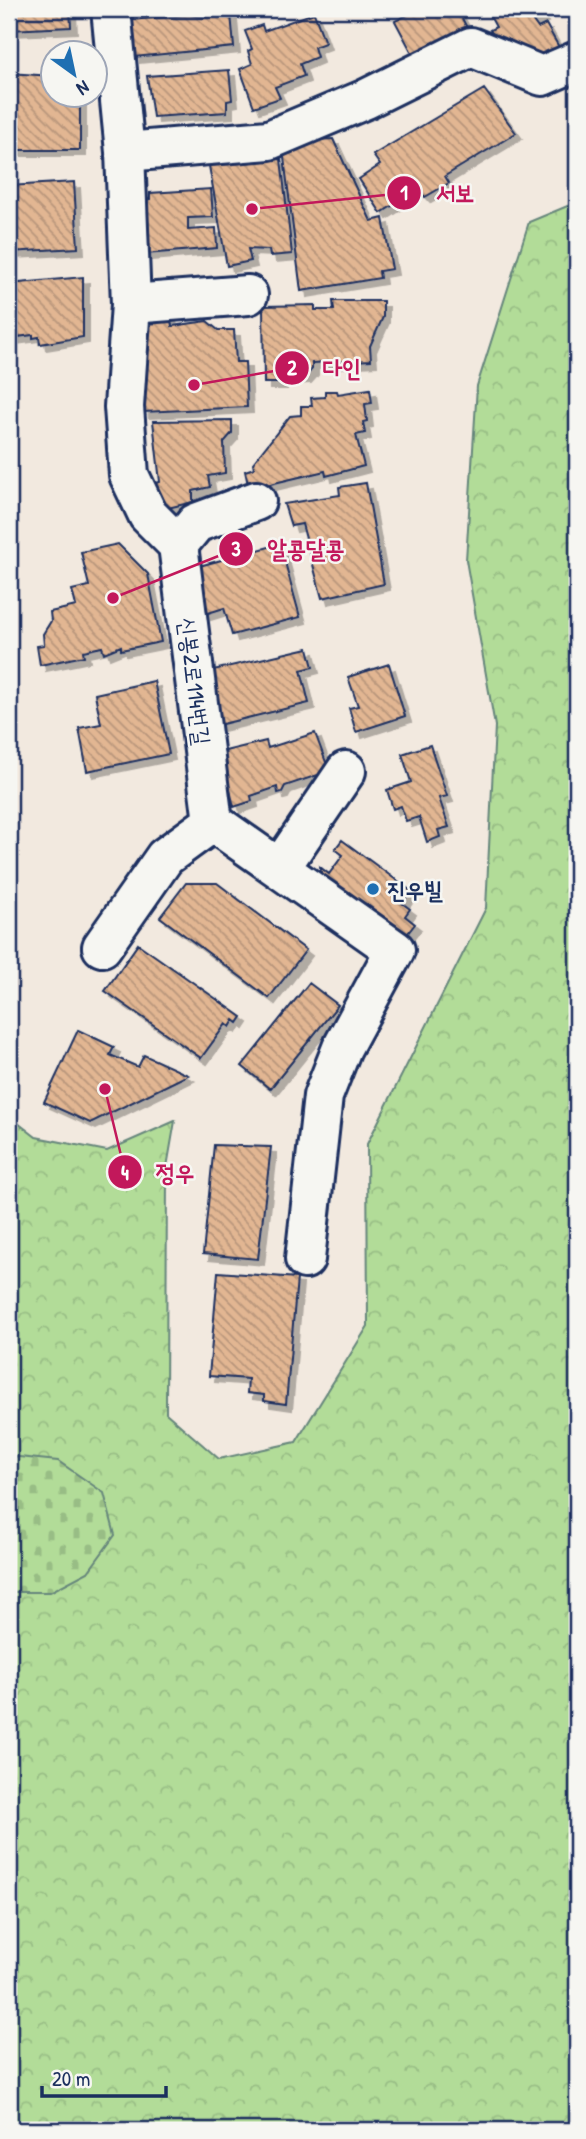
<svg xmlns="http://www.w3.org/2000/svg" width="586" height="2139" font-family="'Patrick Hand','Poor Story',sans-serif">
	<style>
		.forest { fill: url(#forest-crowns); stroke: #66867b; stroke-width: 2 }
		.cemetery { fill: url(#cemetery-stones); stroke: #66867b; stroke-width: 2 }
		.building { fill: url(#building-back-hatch); stroke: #1b2f5e; stroke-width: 2; filter: url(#shadow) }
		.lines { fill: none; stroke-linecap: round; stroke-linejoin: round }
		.minor-casing { stroke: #1b2f5e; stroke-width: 44 }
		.minor { stroke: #f6f6f2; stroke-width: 38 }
		.poi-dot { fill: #1f6fb2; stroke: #f6f6f2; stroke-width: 2.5 }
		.labels { text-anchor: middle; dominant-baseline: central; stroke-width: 5; stroke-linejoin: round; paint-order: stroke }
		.street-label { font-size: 23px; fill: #1b2f5e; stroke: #f6f6f2 }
		.poi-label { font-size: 23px; font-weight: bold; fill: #1b2f5e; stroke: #f6f6f2; text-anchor: start }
		.leader { fill: none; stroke: #c2185b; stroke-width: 2.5 }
		.callout-dot { fill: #c2185b; stroke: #f6f6f2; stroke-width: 2.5 }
		.mark-label { font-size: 21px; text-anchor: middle; font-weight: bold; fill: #fff }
		.callout-label { font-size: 24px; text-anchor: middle; font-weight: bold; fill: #c2185b; stroke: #f6f6f2; stroke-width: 5; stroke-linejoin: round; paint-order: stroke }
	</style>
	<defs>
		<pattern id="forest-crowns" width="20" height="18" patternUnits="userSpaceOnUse" patternTransform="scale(1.75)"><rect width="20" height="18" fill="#b2dc98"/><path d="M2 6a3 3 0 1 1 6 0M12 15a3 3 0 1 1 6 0" fill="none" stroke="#98bd85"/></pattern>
		<pattern id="cemetery-stones" width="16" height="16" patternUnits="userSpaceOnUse" patternTransform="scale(1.75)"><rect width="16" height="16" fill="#b2dc98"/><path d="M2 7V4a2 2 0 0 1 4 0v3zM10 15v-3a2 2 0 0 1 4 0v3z" fill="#98bd85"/></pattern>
		<pattern id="building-back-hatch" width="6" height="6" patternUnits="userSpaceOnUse" patternTransform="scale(1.75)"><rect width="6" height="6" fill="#e2b692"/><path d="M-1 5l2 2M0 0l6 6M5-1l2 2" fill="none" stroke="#b6947a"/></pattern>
		<filter id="shadow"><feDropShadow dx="6" dy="6" stdDeviation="0" flood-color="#0004"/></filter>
	</defs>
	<rect width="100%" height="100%" fill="#f2e9df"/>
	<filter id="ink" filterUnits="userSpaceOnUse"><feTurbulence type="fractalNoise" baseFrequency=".0143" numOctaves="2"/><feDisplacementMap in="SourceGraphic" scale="14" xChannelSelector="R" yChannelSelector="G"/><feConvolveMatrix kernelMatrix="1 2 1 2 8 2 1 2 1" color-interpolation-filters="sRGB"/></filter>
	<g filter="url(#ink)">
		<path class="forest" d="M 577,202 L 577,2130 L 9,2130 L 9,1116 L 36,1137 L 107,1151 L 175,1121 L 167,1167 L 166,1413 L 219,1459 L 296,1442 L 368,1326 L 367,1144 L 486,908 L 495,726 L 466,560 L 477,386 L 529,222 Z"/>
		<path class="cemetery" d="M 9,1456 L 58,1461 L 104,1493 L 115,1535 L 88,1572 L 50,1592 L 9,1592 Z"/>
		<path class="building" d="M 9,9 L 70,9 L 71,27 L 9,30 Z
			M 420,9 L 457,9 L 472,37 L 419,66 L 395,21 Z
			M 486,9 L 537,9 L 542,16 L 533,21 L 538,28 L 546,24 L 560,49 L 547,57 L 514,57 L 504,40 L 498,42 L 490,30 L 496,27 Z
			M 314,13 L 325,43 L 314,47 L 317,57 L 300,64 L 304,76 L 275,87 L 280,98 L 254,107 L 240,69 L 252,64 L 248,51 L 252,49 L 245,31 L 262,25 L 264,31 Z
			M 231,14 L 234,47 L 134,57 L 130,20 L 188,15 L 203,17 Z
			M 229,70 L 232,100 L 227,101 L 227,112 L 153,117 L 147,76 Z
			M 9,73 L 52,76 L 52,94 L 80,94 L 80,150 L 9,150 Z
			M 484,89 L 516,133 L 445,176 L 449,183 L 425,197 L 418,189 L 381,213 L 359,179 L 380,165 L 373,155 Z
			M 333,139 L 371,221 L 383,218 L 392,269 L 379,271 L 380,278 L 301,291 L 282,142 Z
			M 281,159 L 292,254 L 270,256 L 269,250 L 248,249 L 251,261 L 227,266 L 209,166 Z
			M 74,182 L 78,248 L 9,252 L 9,186 Z
			M 211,189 L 213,217 L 188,218 L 188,230 L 216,228 L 217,248 L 134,255 L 130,201 L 150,199 L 150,193 Z
			M 83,277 L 83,337 L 40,344 L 39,337 L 33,338 L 33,335 L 9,338 L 9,284 Z
			M 333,301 L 383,301 L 383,317 L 370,346 L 371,360 L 312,363 L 312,369 L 305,377 L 281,378 L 281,383 L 264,383 L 263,306 L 315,305 L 315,310 L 334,310 Z
			M 170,315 L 172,326 L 207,321 L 218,330 L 234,330 L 236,362 L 245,362 L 247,407 L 143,412 L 139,331 L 148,318 Z
			M 370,389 L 372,403 L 365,404 L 367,421 L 363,422 L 365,433 L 356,435 L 364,466 L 326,476 L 325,471 L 249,489 L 245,471 L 254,468 L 253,463 L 290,416 L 301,415 L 301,406 L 312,406 L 311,398 L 325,397 L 325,391 L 337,391 L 338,394 Z
			M 232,420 L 232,433 L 224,442 L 225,473 L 208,476 L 210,487 L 193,491 L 193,502 L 151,512 L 150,484 L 160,482 L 153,421 Z
			M 366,483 L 384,584 L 322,598 L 302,524 L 291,526 L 284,504 L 340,495 L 339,487 Z
			M 118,544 L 148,574 L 161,642 L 121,650 L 121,646 L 104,653 L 102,647 L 83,651 L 84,656 L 40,665 L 37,646 L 44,645 L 43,634 L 51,621 L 50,612 L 76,606 L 72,590 L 89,586 L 81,552 Z
			M 280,544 L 300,617 L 232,635 L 224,608 L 205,614 L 192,568 Z
			M 308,648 L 313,667 L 301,670 L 309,703 L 214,726 L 209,671 Z
			M 389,664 L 405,716 L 356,732 L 349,708 L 358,706 L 348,677 Z
			M 154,681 L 169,754 L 87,771 L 79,728 L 101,724 L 95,694 Z
			M 315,733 L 327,765 L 321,774 L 285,786 L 282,792 L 278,793 L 277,787 L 251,796 L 252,801 L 234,807 L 221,752 L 266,741 L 268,748 Z
			M 430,745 L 447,796 L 439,798 L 449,827 L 438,830 L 440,837 L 427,842 L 419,817 L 406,821 L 401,806 L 393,809 L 387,790 L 411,782 L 402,754 Z
			M 342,840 L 411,891 L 402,903 L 410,909 L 405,916 L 415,924 L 404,938 L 324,888 L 320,867 L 329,874 L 343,855 L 335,849 Z
			M 186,883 L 217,883 L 306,950 L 269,998 L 160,917 Z
			M 138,944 L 242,1017 L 238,1023 L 234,1020 L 230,1027 L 226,1024 L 201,1058 L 105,991 Z
			M 309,983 L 338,1005 L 270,1089 L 242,1066 Z
			M 78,1030 L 114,1047 L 110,1055 L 138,1067 L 144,1055 L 188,1075 L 90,1123 L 44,1102 Z
			M 214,1145 L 271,1147 L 258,1259 L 203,1254 Z
			M 218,1272 L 297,1278 L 286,1404 L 264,1401 L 264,1395 L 247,1393 L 248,1379 L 209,1376 Z"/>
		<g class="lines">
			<defs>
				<path id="minor" d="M 111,9 L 125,152 L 131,304 L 124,407 L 129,475 L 148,515 L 178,545 L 213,822 L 395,950 L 342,1048 L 323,1096 L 305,1259
					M 125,152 L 269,140 L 366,99 L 471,47 L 542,76 L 577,61
					M 131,304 L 248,295
					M 178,545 L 196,523 L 256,501
					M 280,868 L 346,771
					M 102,947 L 165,857 L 213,822"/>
			</defs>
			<use href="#minor" class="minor-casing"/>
			<use href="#minor" class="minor"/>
		</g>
	</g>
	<circle class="poi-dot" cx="373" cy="889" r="7"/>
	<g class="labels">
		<g class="street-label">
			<text transform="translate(195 681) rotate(83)">신봉2로114번길</text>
		</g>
		<g class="poi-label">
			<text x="387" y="889">진우빌</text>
		</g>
	</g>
	<path class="leader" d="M252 209L404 193M194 385L292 368M113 598L236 549M105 1089L125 1172"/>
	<g class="callout-dot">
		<circle cx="252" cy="209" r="7"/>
		<circle cx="194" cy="385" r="7"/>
		<circle cx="113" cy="598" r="7"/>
		<circle cx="105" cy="1089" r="7"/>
		<circle cx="404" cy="193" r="18"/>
		<circle cx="292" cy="368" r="18"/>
		<circle cx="236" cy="549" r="18"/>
		<circle cx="125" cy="1172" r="18"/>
	</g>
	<g class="mark-label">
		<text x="404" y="200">1</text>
		<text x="292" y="375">2</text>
		<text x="236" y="556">3</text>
		<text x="125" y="1180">4</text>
	</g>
	<g class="callout-label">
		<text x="455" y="201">서보</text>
		<text x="342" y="376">다인</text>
		<text x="306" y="557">알콩달콩</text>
		<text x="175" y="1181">정우</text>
	</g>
	<rect width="586" height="2139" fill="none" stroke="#f6f6f2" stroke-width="35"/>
	<rect x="18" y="18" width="551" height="2104" fill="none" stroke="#1b2f5e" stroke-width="2.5" filter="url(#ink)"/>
	<g transform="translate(74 74) rotate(147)"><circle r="33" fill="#f6f6f2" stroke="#9ea6b7" stroke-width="2"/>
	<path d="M0-5L12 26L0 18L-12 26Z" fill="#1f6fb2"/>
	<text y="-10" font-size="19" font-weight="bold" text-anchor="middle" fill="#1b2f5e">N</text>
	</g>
	<path d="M42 2086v10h124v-10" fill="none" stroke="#1b2f5e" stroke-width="3.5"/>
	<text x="52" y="2086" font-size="21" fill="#1b2f5e" stroke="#f6f6f2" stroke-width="5" paint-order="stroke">20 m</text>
</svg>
